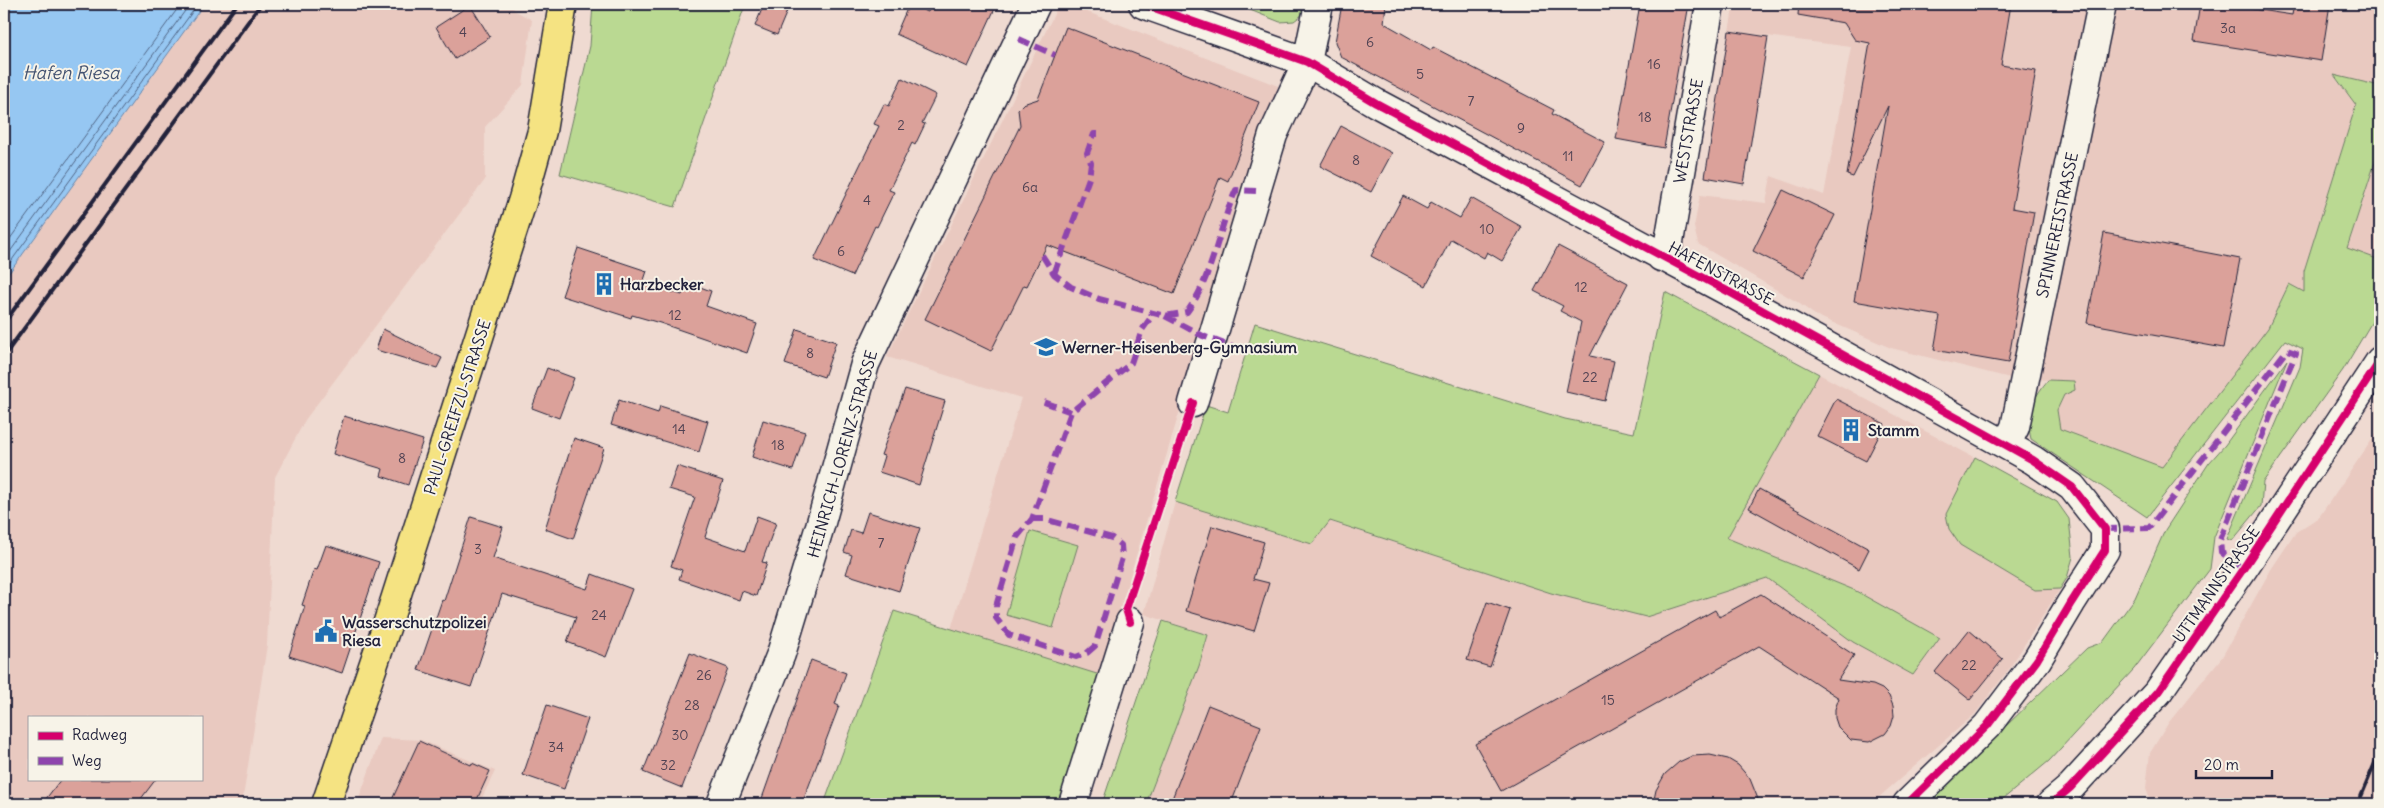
<svg xmlns="http://www.w3.org/2000/svg" width="2384" height="808" font-family="Delius,sans-serif">
	<style>
		.built { fill: #e9c9c0; fill-rule: evenodd }
		.green { fill: #bad992; stroke: #6e7e66 }
		.water { fill: #96c7f2; stroke: #6885a9 }
		.lines { fill: none; stroke-linecap: round; stroke-linejoin: round }
		.shore { stroke: #506484; stroke-width: 1 }
		.building { fill: #dba19a; stroke: #22223b }
		.minor-casing { stroke: #22223b; stroke-width: 31 }
		.major-casing { stroke: #22223b; stroke-width: 31 }
		.minor { stroke: #f7f3e8; stroke-width: 28 }
		.major { stroke: #f5e382; stroke-width: 28 }
		.rail { stroke: #22223b; stroke-width: 4 }
		.quiet { stroke: #8e44ad; stroke-width: 6; stroke-dasharray: 12 6; stroke-linecap: butt }
		.cycleway-casing { stroke: #f7f3e8; stroke-width: 11 }
		.cycleway { stroke: #d6006c; stroke-width: 8 }
		.labels { text-anchor: middle; dominant-baseline: central; stroke-width: 4; stroke-linejoin: round; paint-order: stroke }
		.number-label { font-size: 14px; fill: #504253 }
		.street-label { font-size: 16px; fill: #22223b; stroke: #f7f3e8 }
		.poi-label { font-size: 16px; font-weight: bold; fill: #22223b; stroke: #f7f3e8; text-anchor: start }
		.water-label { font-size: 18px; font-style: italic; fill: #455472; stroke: #f7f3e8 }
	</style>
	<rect width="100%" height="100%" fill="#efdad1"/>
	<filter id="ink" filterUnits="userSpaceOnUse"><feTurbulence type="fractalNoise" baseFrequency=".02" numOctaves="2"/><feDisplacementMap in="SourceGraphic" scale="10" xChannelSelector="R" yChannelSelector="G"/><feConvolveMatrix kernelMatrix="1 2 1 2 8 2 1 2 1" color-interpolation-filters="sRGB"/></filter>
	<g filter="url(#ink)">
		<path class="built" d="M 204,4 L 512,4 L 514,10 L 532,20 L 523,85 L 485,127 L 485,180 L 305,420 L 275,477 L 267,645 L 242,804 L 4,804 L 4,280 ZM 29,717 L 201,717 L 201,779 L 29,779 Z
			M 1059,4 L 1067,4 L 1278,86 L 1100,675 L 951,629 L 1021,398 L 887,357 Z
			M 1734,4 L 2380,4 L 2380,86 L 2334,76 L 2356,105 L 2304,271 L 2304,292 L 2289,284 L 2268,328 L 2162,467 L 2060,429 L 2057,411 L 2064,395 L 2074,381 L 2010,378 L 1891,348 L 1815,315 L 1797,302 L 1698,244 L 1694,227 L 1700,195 L 1766,203 L 1771,176 L 1824,195 L 1851,47 L 1729,31 Z
			M 2380,147 L 2380,260 L 2347,249 Z
			M 1255,323 L 1565,419 L 1634,433 L 1331,522 L 1551,593 L 1646,617 L 1767,578 L 1853,642 L 1913,675 L 1940,638 L 1854,590 L 1726,538 L 1819,374 L 2057,502 L 2069,519 L 2073,557 L 2067,578 L 2009,669 L 1975,714 L 1871,804 L 1146,804 L 1199,666 L 1208,635 L 1144,614 L 1175,502 L 1284,536 L 1228,412 Z
			M 2380,428 L 2380,804 L 2152,804 L 2146,788 L 2150,753 L 2169,722 L 2222,657 L 2270,571 L 2296,532 L 2319,517 Z
			M 381,738 L 421,740 L 495,771 L 479,804 L 357,804 Z"/>
		<path class="green" d="M 593,4 L 745,5 L 675,207 L 560,174 L 590,46 Z
			M 1235,4 L 1307,4 L 1306,12 L 1294,21 L 1280,22 Z
			M 2334,75 L 2380,86 L 2380,147 L 2347,248 L 2380,260 L 2380,306 L 2376,315 L 2343,370 L 2263,482 L 2261,506 L 2232,541 L 2227,539 L 2300,367 L 2303,349 L 2285,340 L 2147,517 L 2031,439 C 2025,413 2032,400 2048,380 L 2074,381 L 2075,390 L 2064,395 L 2057,410 L 2060,429 L 2162,467 L 2268,328 L 2289,284 L 2304,292 L 2304,271 L 2356,105 Z
			M 1665,292 L 1819,374 L 1727,538 L 1854,590 L 1940,638 L 1913,675 L 1853,642 L 1767,578 L 1646,617 L 1551,593 L 1330,521 L 1312,544 L 1175,502 L 1206,405 L 1228,412 L 1255,323 L 1565,419 L 1634,433 Z
			M 2287,360 L 2214,537 L 2210,569 L 2134,669 L 2049,761 L 1997,804 L 1925,804 L 2087,648 L 2103,642 L 2135,598 L 2165,530 L 2209,463 L 2225,445 Z
			M 1975,457 L 2057,502 L 2069,519 L 2073,557 L 2067,578 L 2060,589 L 2035,590 L 1960,545 L 1949,529 L 1946,514 Z
			M 1030,531 L 1078,545 L 1053,628 L 1006,615 Z
			M 894,611 L 1100,675 L 1061,804 L 824,804 Z
			M 1163,621 L 1208,635 L 1199,666 L 1146,804 L 1102,804 Z"/>
		<path class="water" d="M 4,4 L 204,4 L 4,280 Z"/>
		<g class="lines">
			<path class="shore" d="M 4,247 L 181,4
				M 4,260 L 190,4
				M 4,271 L 198,4"/>
		</g>
		<path class="building" d="M 764,4 L 790,4 L 777,35 L 755,26 Z
			M 909,4 L 928,12 L 931,4 L 997,4 L 968,67 L 896,34 Z
			M 1342,4 L 1386,4 L 1384,23 L 1431,50 L 1433,47 L 1554,110 L 1552,114 L 1605,142 L 1582,185 L 1341,57 L 1335,42 Z
			M 1640,4 L 1689,4 L 1664,148 L 1616,139 Z
			M 1799,4 L 2011,4 L 2001,65 L 2036,71 L 2012,208 L 2034,212 L 2008,363 L 1934,350 L 1940,316 L 1854,301 L 1888,106 L 1853,177 L 1847,175 L 1870,43 L 1855,40 L 1844,23 L 1798,15 Z
			M 2200,4 L 2220,4 L 2292,15 L 2294,4 L 2330,4 L 2321,61 L 2194,41 Z
			M 470,5 L 490,37 L 455,59 L 436,27 Z
			M 1066,27 L 1259,102 L 1228,181 L 1220,177 L 1174,294 L 1047,245 L 1027,286 L 1024,285 L 991,351 L 925,319 L 1020,126 L 1018,109 L 1023,104 L 1038,99 Z
			M 1729,31 L 1768,37 L 1744,184 L 1705,177 Z
			M 902,78 L 936,95 L 922,123 L 925,124 L 915,145 L 912,143 L 889,190 L 894,192 L 877,227 L 875,226 L 852,276 L 814,260 L 879,126 L 874,124 L 884,104 L 889,106 Z
			M 1341,126 L 1392,153 L 1371,192 L 1320,166 Z
			M 1783,190 L 1835,215 L 1804,277 L 1753,251 Z
			M 1403,196 L 1427,209 L 1431,202 L 1460,218 L 1471,198 L 1522,227 L 1502,261 L 1487,252 L 1484,258 L 1451,239 L 1426,286 L 1371,256 Z
			M 2104,233 L 2240,259 L 2223,348 L 2087,323 Z
			M 1558,246 L 1628,283 L 1590,356 L 1614,361 L 1605,401 L 1566,392 L 1581,322 L 1560,311 L 1563,306 L 1534,291 Z
			M 578,248 L 647,271 L 643,283 L 682,295 L 687,282 L 711,291 L 706,306 L 757,324 L 747,353 L 660,323 L 632,315 L 631,318 L 562,296 Z
			M 383,329 L 442,358 L 437,368 L 376,350 Z
			M 797,329 L 836,342 L 824,377 L 785,364 Z
			M 547,368 L 574,378 L 559,418 L 532,408 Z
			M 905,389 L 945,401 L 919,485 L 879,472 L 884,456 L 881,455 Z
			M 1836,399 L 1885,424 L 1866,461 L 1817,436 Z
			M 619,400 L 658,413 L 660,406 L 708,421 L 699,452 L 611,425 Z
			M 344,416 L 423,440 L 408,485 L 381,476 L 383,469 L 333,454 Z
			M 763,420 L 805,432 L 793,470 L 752,457 Z
			M 574,438 L 604,448 L 573,539 L 545,529 Z
			M 677,466 L 723,481 L 705,537 L 745,551 L 757,516 L 776,523 L 762,562 L 767,563 L 756,596 L 742,591 L 739,600 L 679,579 L 682,570 L 671,566 L 695,497 L 669,489 Z
			M 1759,489 L 1869,549 L 1859,569 L 1749,508 Z
			M 868,512 L 920,528 L 899,591 L 846,574 L 852,555 L 844,552 L 851,530 L 861,533 Z
			M 471,517 L 503,527 L 493,558 L 587,589 L 592,574 L 632,589 L 606,657 L 567,642 L 576,617 L 502,594 L 471,687 L 418,670 L 442,600 L 444,601 Z
			M 1212,526 L 1264,542 L 1253,579 L 1269,583 L 1254,631 L 1186,611 Z
			M 326,545 L 379,562 L 342,673 L 289,656 L 305,606 L 302,605 L 314,569 L 317,570 Z
			M 1761,594 L 1854,655 L 1838,680 L 1873,685 L 1882,689 L 1889,696 L 1893,706 L 1894,716 L 1891,726 L 1885,734 L 1869,742 L 1851,740 L 1838,727 L 1835,718 L 1835,709 L 1839,698 L 1759,646 L 1501,791 L 1475,744 L 1715,610 L 1719,617 Z
			M 1487,602 L 1510,610 L 1490,667 L 1467,660 Z
			M 1969,630 L 2003,659 L 1970,700 L 1935,672 Z
			M 690,653 L 728,668 L 682,788 L 643,772 Z
			M 811,660 L 846,673 L 835,704 L 839,706 L 802,804 L 760,804 Z
			M 547,705 L 588,719 L 564,789 L 523,775 Z
			M 1208,705 L 1261,726 L 1231,804 L 1170,804 Z
			M 419,741 L 471,765 L 472,763 L 490,771 L 475,804 L 390,804 Z
			M 1710,755 L 1728,759 L 1738,765 L 1750,779 L 1760,804 L 1653,804 L 1656,790 L 1665,774 L 1679,762 L 1692,756 Z
			M 61,779 L 156,779 L 137,804 L 42,804 Z"/>
		<g class="lines">
			<defs>
				<path id="minor" d="M 1143,4 L 1307,62 L 1376,103 L 1731,293 L 2006,445 L 2033,460 L 2072,487 L 2105,529 L 2105,550 L 2071,603 L 2037,660 L 1987,726 L 1907,804
					M 1661,257 L 1669,242 L 1710,4
					M 1193,403 L 1273,135 L 1307,62 L 1319,4
					M 2006,445 L 2015,427 L 2102,4
					M 721,804 L 781,654 L 820,526 L 865,364 L 1036,4
					M 1073,804 L 1130,622
					M 2051,804 L 2070,788 L 2158,692 L 2243,569 L 2380,361"/>
				<path id="major" d="M 326,804 L 387,625 L 523,199 L 542,131 L 563,4"/>
			</defs>
			<use href="#minor" class="minor-casing"/>
			<use href="#major" class="major-casing"/>
			<use href="#minor" class="minor"/>
			<use href="#major" class="major"/>
			<path class="rail" d="M 4,323 L 237,4
				M 4,356 L 261,4
				M 2358,804 L 2380,751"/>
			<path class="quiet" d="M 1176,16 L 1181,4
				M 1019,39 L 1055,55
				M 1042,255 L 1054,274 L 1071,287 L 1099,299 L 1165,316 L 1187,312 C 1213,277 1218,229 1236,190 L 1256,191
				M 1054,274 L 1089,178 L 1091,163 L 1087,153 L 1094,134 L 1098,134
				M 1165,316 L 1203,336 L 1246,352
				M 1044,402 L 1071,412
				M 1032,519 L 1044,519 L 1112,538 L 1121,545 L 1122,558 L 1095,646 L 1087,653 L 1076,657 L 1009,635 L 996,618 L 996,606 L 1017,537 L 1032,519 L 1071,412 L 1131,363 L 1142,330 L 1154,313
				M 2105,529 L 2149,528 L 2287,350 L 2296,353 L 2220,540 L 2221,552 L 2243,569"/>
			<defs>
				<path id="cycleway" d="M 1143,4 L 1307,62 L 1376,103 L 1731,293 L 2006,445 L 2033,460 L 2072,487 L 2105,529 L 2105,550 L 2071,603 L 2037,660 L 1987,726 L 1907,804
					M 1130,622 L 1126,609 L 1193,403
					M 2051,804 L 2070,788 L 2158,692 L 2243,569 L 2380,361"/>
			</defs>
			<use href="#cycleway" class="cycleway-casing"/>
			<use href="#cycleway" class="cycleway"/>
		</g>
	</g>
	<defs>
		<symbol id="building-bare" viewBox="-9 -9 18 18"><path d="M-4-6H4V6H1V3H-1V6H-4ZM-2.5-4.3h1.7v1.8h-1.7ZM.8-4.3h1.7v1.8H.8ZM-2.5-1h1.7V.8h-1.7ZM.8-1h1.7V.8H.8Z" fill="#1f6fb2" stroke="#f7f3e8" stroke-width="2.5" paint-order="stroke"/></symbol>
		<symbol id="school-bare" viewBox="-9 -9 18 18"><path d="M0-5L7-2L0 1L-7-2ZM-4 1L0 2.5L4 1V4Q0 6-4 4Z" fill="#1f6fb2" stroke="#f7f3e8" stroke-width="2.5" paint-order="stroke"/></symbol>
		<symbol id="civic-bare" viewBox="-9 -9 18 18"><path d="M-.6-6.5H3V-4.5H.6V-3L4-1V1h2V6H-6V1h2V-1L-.6-3ZM-1.2 2.5V6h2.4V2.5Z" fill="#1f6fb2" stroke="#f7f3e8" stroke-width="2.5" paint-order="stroke"/></symbol>
	</defs>
	<g fill-rule="evenodd">
		<use href="#building-bare" x="588" y="268" width="32" height="32"/>
		<use href="#school-bare" x="1030" y="331" width="32" height="32"/>
		<use href="#building-bare" x="1835" y="414" width="32" height="32"/>
		<use href="#civic-bare" x="310" y="615" width="32" height="32"/>
	</g>
	<g class="labels">
		<g class="number-label">
			<text x="2228" y="28">3a</text>
			<text x="463" y="32">4</text>
			<text x="1370" y="42">6</text>
			<text x="1654" y="64">16</text>
			<text x="1420" y="74">5</text>
			<text x="1471" y="101">7</text>
			<text x="1645" y="117">18</text>
			<text x="901" y="125">2</text>
			<text x="1521" y="128">9</text>
			<text x="1568" y="156">11</text>
			<text x="1356" y="160">8</text>
			<text x="1030" y="187">6a</text>
			<text x="867" y="200">4</text>
			<text x="1487" y="229">10</text>
			<text x="841" y="251">6</text>
			<text x="1581" y="287">12</text>
			<text x="675" y="315">12</text>
			<text x="810" y="353">8</text>
			<text x="1590" y="377">22</text>
			<text x="679" y="429">14</text>
			<text x="778" y="445">18</text>
			<text x="402" y="458">8</text>
			<text x="881" y="543">7</text>
			<text x="478" y="549">3</text>
			<text x="599" y="615">24</text>
			<text x="1969" y="665">22</text>
			<text x="704" y="675">26</text>
			<text x="1608" y="700">15</text>
			<text x="692" y="705">28</text>
			<text x="680" y="735">30</text>
			<text x="556" y="747">34</text>
			<text x="668" y="765">32</text>
		</g>
		<g class="street-label">
			<text transform="translate(1688 131) rotate(-80)">WESTSTRASSE</text>
			<text transform="translate(2057 225) rotate(-78)">SPINNEREISTRASSE</text>
			<text transform="translate(1721 273) rotate(28)">HAFENSTRASSE</text>
			<text transform="translate(457 407) rotate(-72)">PAUL-GREIFZU-STRASSE</text>
			<text transform="translate(842 454) rotate(-74)">HEINRICH-LORENZ-STRASSE</text>
			<text transform="translate(2216 584) rotate(-55)">UTTMANNSTRASSE</text>
		</g>
		<g class="poi-label">
			<text x="620" y="284">Harzbecker</text>
			<text x="1062" y="347">Werner-Heisenberg-Gymnasium</text>
			<text x="1868" y="430">Stamm</text>
			<text x="342" y="622">Wasserschutzpolizei<tspan x="342" dy="18">Riesa</tspan></text>
		</g>
		<g class="water-label">
			<text x="71" y="72">Hafen Riesa</text>
		</g>
	</g>
	<rect width="2384" height="808" fill="none" stroke="#f7f3e8" stroke-width="20"/>
	<rect x="10" y="10" width="2364" height="788" fill="none" stroke="#22223b" stroke-width="2" filter="url(#ink)"/>
	<rect x="28" y="716" width="175" height="65" fill="#f7f3e8" stroke="#a29fa3"/>
	<rect x="38" y="732" width="25" height="8" fill="#d6006c" stroke="#a29fa3"/>
	<text x="72" y="740" font-size="15" fill="#22223b">Radweg</text>
	<rect x="38" y="757" width="25" height="8" fill="#8e44ad" stroke="#a29fa3"/>
	<text x="72" y="766" font-size="15" fill="#22223b">Weg</text>
	<path d="M2196 770v8h76v-8" fill="none" stroke="#22223b" stroke-width="2.5"/>
	<text x="2204" y="770" font-size="15" fill="#22223b" stroke="#f7f3e8" stroke-width="4" paint-order="stroke">20 m</text>
</svg>
